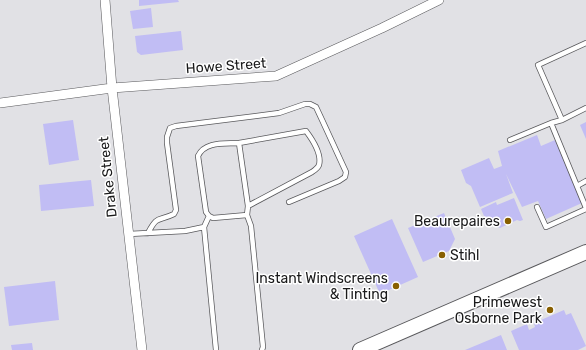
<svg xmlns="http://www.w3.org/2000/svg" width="586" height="350" font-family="Rubik,sans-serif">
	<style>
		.building { fill: #c1bdf4 }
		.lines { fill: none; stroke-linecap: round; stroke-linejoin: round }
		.lane-casing { stroke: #59595c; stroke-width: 6 }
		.street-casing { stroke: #59595c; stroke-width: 10 }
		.primary-casing { stroke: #59595c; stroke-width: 16 }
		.lane { stroke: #fff; stroke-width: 4.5 }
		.street { stroke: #fff; stroke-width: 9 }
		.primary { stroke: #fff; stroke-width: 14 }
		.poi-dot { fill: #885f00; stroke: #fff; stroke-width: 1.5 }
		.labels { text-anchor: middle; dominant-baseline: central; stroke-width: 3; stroke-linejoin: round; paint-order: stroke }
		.street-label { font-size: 14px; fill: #1a1a1b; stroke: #fff }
		.poi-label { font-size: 14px; fill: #1a1a1b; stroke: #fff; text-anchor: end }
	</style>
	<rect width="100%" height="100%" fill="#e1e1e5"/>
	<path class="building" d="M 139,0 L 178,0 L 179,2 L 139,6 Z
		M 151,8 L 153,27 L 133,29 L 130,11 Z
		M 181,31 L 183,50 L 141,55 L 137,52 L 135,36 Z
		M 73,120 L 79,160 L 49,165 L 43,124 Z
		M 586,122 L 586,139 L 580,125 Z
		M 537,135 L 541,146 L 555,140 L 582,203 L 546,219 L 538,201 L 522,207 L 506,174 L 513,193 L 480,207 L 471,186 L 466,183 L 461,170 L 489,158 L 494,169 L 502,166 L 498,151 Z
		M 91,180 L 94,206 L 41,211 L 39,185 Z
		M 514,198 L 523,220 L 520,221 L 517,220 L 500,228 L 491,223 L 488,217 L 484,216 L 481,209 L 496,202 L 497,205 Z
		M 444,213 L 455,239 L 449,251 L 423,262 L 408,228 Z
		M 392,219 L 418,277 L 380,294 L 354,236 Z
		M 55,281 L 59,320 L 9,326 L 4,287 Z
		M 564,310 L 566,315 L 571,313 L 586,346 L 578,350 L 519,350 L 511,331 L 527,324 L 529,330 L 535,327 L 534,323 Z
		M 501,335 L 507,350 L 465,350 Z
		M 32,343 L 33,350 L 12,350 L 11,345 Z"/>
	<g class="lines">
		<defs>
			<path id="lane" d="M 586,43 L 538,65 L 562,120 L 586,108
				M 551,123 L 586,208
				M 510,140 L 551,123 L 562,120
				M 239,143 C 225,144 205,141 198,156 L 206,212 L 209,216 L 213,218 L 247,215
				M 577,186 L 586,181
				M 248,206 L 312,172 C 315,170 318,168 319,165 C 322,154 312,139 306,131 L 239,143 L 248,206 L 247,215 L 251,226 L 263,347 L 262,350
				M 537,207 L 546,227 L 586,209
				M 204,227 L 216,350
				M 148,233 C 158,214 158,222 174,214 L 176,210 L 167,143 L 167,137 L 170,128 L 176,126 L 279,113 L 305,104 L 310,104 L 316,107 L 323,122 L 346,172 L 345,177 L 339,181 L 289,202
				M 129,234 L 185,231 L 204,227 L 209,216"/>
			<path id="street" d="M 105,0 L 112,88 L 142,350
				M 0,103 L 112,88 L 276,76 L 382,28 L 439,0"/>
			<path id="primary" d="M 360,350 L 586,252"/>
		</defs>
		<use href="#lane" class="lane-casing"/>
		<use href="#street" class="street-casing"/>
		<use href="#primary" class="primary-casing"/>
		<use href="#lane" class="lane"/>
		<use href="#street" class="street"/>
		<use href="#primary" class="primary"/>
	</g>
	<g class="poi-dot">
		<circle cx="508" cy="221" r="4"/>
		<circle cx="442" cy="255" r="4"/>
		<circle cx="396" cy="286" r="4"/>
		<circle cx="550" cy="310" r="4"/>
	</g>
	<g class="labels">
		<g class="street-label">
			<text transform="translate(226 66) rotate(-4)">Howe Street</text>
			<text transform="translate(108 177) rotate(-96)">Drake Street</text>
		</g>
		<g class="poi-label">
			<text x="500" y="221">Beaurepaires</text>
			<text x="450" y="255" text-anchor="start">Stihl</text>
			<text x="388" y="278">Instant Windscreens<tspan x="388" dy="16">&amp; Tinting</tspan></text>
			<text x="542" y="302">Primewest<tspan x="542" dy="16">Osborne Park</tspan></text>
		</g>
	</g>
</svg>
